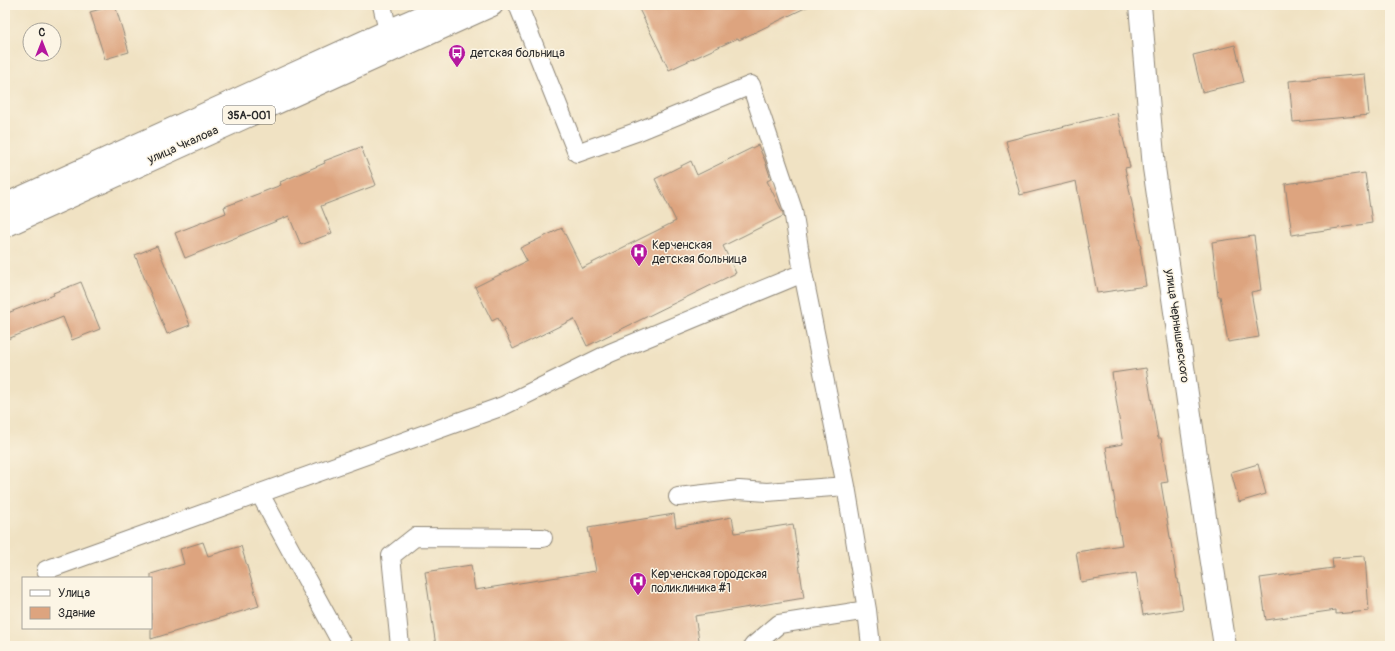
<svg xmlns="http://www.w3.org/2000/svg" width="1395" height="651" font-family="Pangolin,sans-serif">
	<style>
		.building { fill: #dda47f }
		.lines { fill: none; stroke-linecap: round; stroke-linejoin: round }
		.service-casing { stroke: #8e8677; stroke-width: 20 }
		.minor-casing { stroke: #8e8677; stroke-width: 24 }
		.primary-casing { stroke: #8e8677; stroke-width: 24 }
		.service { stroke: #fff; stroke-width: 18 }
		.minor { stroke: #fff; stroke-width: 22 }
		.primary { stroke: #fff; stroke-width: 22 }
		.labels { text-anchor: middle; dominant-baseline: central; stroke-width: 3; stroke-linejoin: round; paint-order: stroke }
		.shield { fill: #fcf5e5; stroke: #6a6863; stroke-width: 1 }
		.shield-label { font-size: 11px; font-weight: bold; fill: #2b2b2b }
		.poi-label { font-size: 12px; fill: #2b2b2b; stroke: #fcf5e5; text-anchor: start }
		.street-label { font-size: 12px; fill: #2b2b2b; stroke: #fcf5e5 }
	</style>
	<rect width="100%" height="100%" fill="#fcf5e5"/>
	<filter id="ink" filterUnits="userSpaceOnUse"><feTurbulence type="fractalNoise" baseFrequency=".025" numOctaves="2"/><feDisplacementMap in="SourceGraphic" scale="8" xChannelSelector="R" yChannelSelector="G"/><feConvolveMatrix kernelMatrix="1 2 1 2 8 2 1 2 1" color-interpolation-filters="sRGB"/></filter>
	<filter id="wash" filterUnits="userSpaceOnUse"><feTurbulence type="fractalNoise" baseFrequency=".012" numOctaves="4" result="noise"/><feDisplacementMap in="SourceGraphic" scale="16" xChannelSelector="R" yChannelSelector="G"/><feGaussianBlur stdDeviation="0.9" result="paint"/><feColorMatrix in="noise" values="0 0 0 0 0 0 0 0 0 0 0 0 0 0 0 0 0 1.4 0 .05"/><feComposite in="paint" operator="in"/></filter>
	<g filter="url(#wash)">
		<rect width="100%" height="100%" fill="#f0e2c3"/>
		<g id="blocks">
			<path class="building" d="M 115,5 L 129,52 L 105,59 L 90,12 Z
				M 637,5 L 811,5 L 739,40 L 738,38 L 669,70 Z
				M 1235,45 L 1244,82 L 1202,92 L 1193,55 Z
				M 1365,74 L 1369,115 L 1293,122 L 1289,81 Z
				M 1117,113 L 1130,167 L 1125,168 L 1141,248 L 1140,248 L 1146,286 L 1097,293 L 1076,181 L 1020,195 L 1006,141 Z
				M 758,145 L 765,161 L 771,179 L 767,181 L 783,213 L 783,216 L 723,246 L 736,273 L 587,346 L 574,319 L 513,349 L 498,318 L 492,321 L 475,287 L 527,261 L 520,248 L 562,228 L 582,268 L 676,221 L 655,179 L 691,161 L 697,175 Z
				M 361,147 L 376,185 L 321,206 L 332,233 L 301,245 L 289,216 L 185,258 L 175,233 L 226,213 L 224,207 L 281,185 L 280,182 L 325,163 L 324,161 Z
				M 1365,173 L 1372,223 L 1292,235 L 1285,184 Z
				M 1254,236 L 1261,290 L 1251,292 L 1259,337 L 1228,342 L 1220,296 L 1218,296 L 1212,242 Z
				M 157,246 L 190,325 L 167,334 L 135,255 Z
				M 81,282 L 100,329 L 72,340 L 63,317 L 5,340 L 5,314 L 54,295 L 53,293 Z
				M 1146,368 L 1158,438 L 1161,438 L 1168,482 L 1161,483 L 1177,579 L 1178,579 L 1183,609 L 1143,615 L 1136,573 L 1081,582 L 1076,552 L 1122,545 L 1106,447 L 1123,444 L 1112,373 Z
				M 1258,464 L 1266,494 L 1239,502 L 1231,472 Z
				M 674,514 L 676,527 L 732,517 L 735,533 L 793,524 L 804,598 L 695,616 L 700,646 L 436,646 L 425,572 L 471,565 L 475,590 L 596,571 L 588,528 Z
				M 203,542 L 208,556 L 241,546 L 259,606 L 151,639 L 151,574 L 184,564 L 180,549 Z
				M 1365,556 L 1369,611 L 1336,614 L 1336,610 L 1266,620 L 1260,578 L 1333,568 L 1332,558 Z"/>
		</g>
	</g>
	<g filter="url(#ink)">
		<use href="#blocks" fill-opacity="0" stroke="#8e8677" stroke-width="1"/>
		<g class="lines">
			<defs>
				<path id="service" d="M 382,5 L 388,31
					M 518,5 L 577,153 L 639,131 L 751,85 L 793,210 L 803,273 L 846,486 L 867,610 L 871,646
					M 260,494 L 343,646
					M 678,497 L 739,490 L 767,492 L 846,486
					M 46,570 L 503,406 L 610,353 L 803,273
					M 400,646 L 391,556 L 415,537 L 543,538
					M 753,646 L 779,624 L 867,610"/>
				<path id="minor" d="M 1140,5 L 1154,168 L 1206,524 L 1225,646"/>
				<path id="primary" d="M 5,205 L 388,31 L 448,5
					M 5,226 L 492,5"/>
			</defs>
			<use href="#service" class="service-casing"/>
			<use href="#minor" class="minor-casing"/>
			<use href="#primary" class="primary-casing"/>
			<use href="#service" class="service"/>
			<use href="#minor" class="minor"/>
			<use href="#primary" class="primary"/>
		</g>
	</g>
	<defs>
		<symbol id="bus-pin" viewBox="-11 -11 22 30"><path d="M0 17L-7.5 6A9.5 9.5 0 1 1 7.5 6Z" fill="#b5179e" stroke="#fcf5e5"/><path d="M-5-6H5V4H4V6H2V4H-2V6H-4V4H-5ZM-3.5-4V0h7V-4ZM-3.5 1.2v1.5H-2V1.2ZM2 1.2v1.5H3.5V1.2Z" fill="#fff"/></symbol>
		<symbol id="hospital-pin" viewBox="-11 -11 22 30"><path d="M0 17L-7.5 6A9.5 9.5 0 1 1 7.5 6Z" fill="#b5179e" stroke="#fcf5e5"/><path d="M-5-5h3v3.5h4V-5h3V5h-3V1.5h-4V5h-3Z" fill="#fff"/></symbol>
	</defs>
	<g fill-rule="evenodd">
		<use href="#bus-pin" x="447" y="43" width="20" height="27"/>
		<use href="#hospital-pin" x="629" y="242" width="20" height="27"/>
		<use href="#hospital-pin" x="628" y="571" width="20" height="27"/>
	</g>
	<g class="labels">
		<rect class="shield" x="223" y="106" width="52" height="18" rx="3"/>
		<g class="shield-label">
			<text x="249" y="115">35А-001</text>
		</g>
		<g class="poi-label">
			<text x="470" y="53">детская больница</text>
			<text x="652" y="245">Керченская<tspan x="652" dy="14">детская больница</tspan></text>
			<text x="651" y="574">Керченская городская<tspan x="651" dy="14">поликлиника #1</tspan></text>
		</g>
		<g class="street-label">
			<text transform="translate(183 145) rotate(-24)">улица Чкалова</text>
			<text transform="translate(1177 326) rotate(82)">улица Чернышевского</text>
		</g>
	</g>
	<rect width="1395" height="651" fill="none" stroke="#fcf5e5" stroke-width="20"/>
	<rect x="22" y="577" width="130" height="52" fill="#fcf5e5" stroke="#a8a49b"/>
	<rect x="30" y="590" width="20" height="6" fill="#ffffff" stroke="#a8a49b"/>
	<text x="58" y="597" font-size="12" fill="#2b2b2b">Улица</text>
	<rect x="30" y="607" width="20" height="12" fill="#dda47f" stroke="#a8a49b"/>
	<text x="58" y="617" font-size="12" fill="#2b2b2b">Здание</text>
	<g transform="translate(42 42)"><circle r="19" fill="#fcf5e5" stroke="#a8a49b"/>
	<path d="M0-3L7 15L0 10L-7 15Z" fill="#b5179e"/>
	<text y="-6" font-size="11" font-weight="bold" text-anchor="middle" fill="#2b2b2b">С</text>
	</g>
</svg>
